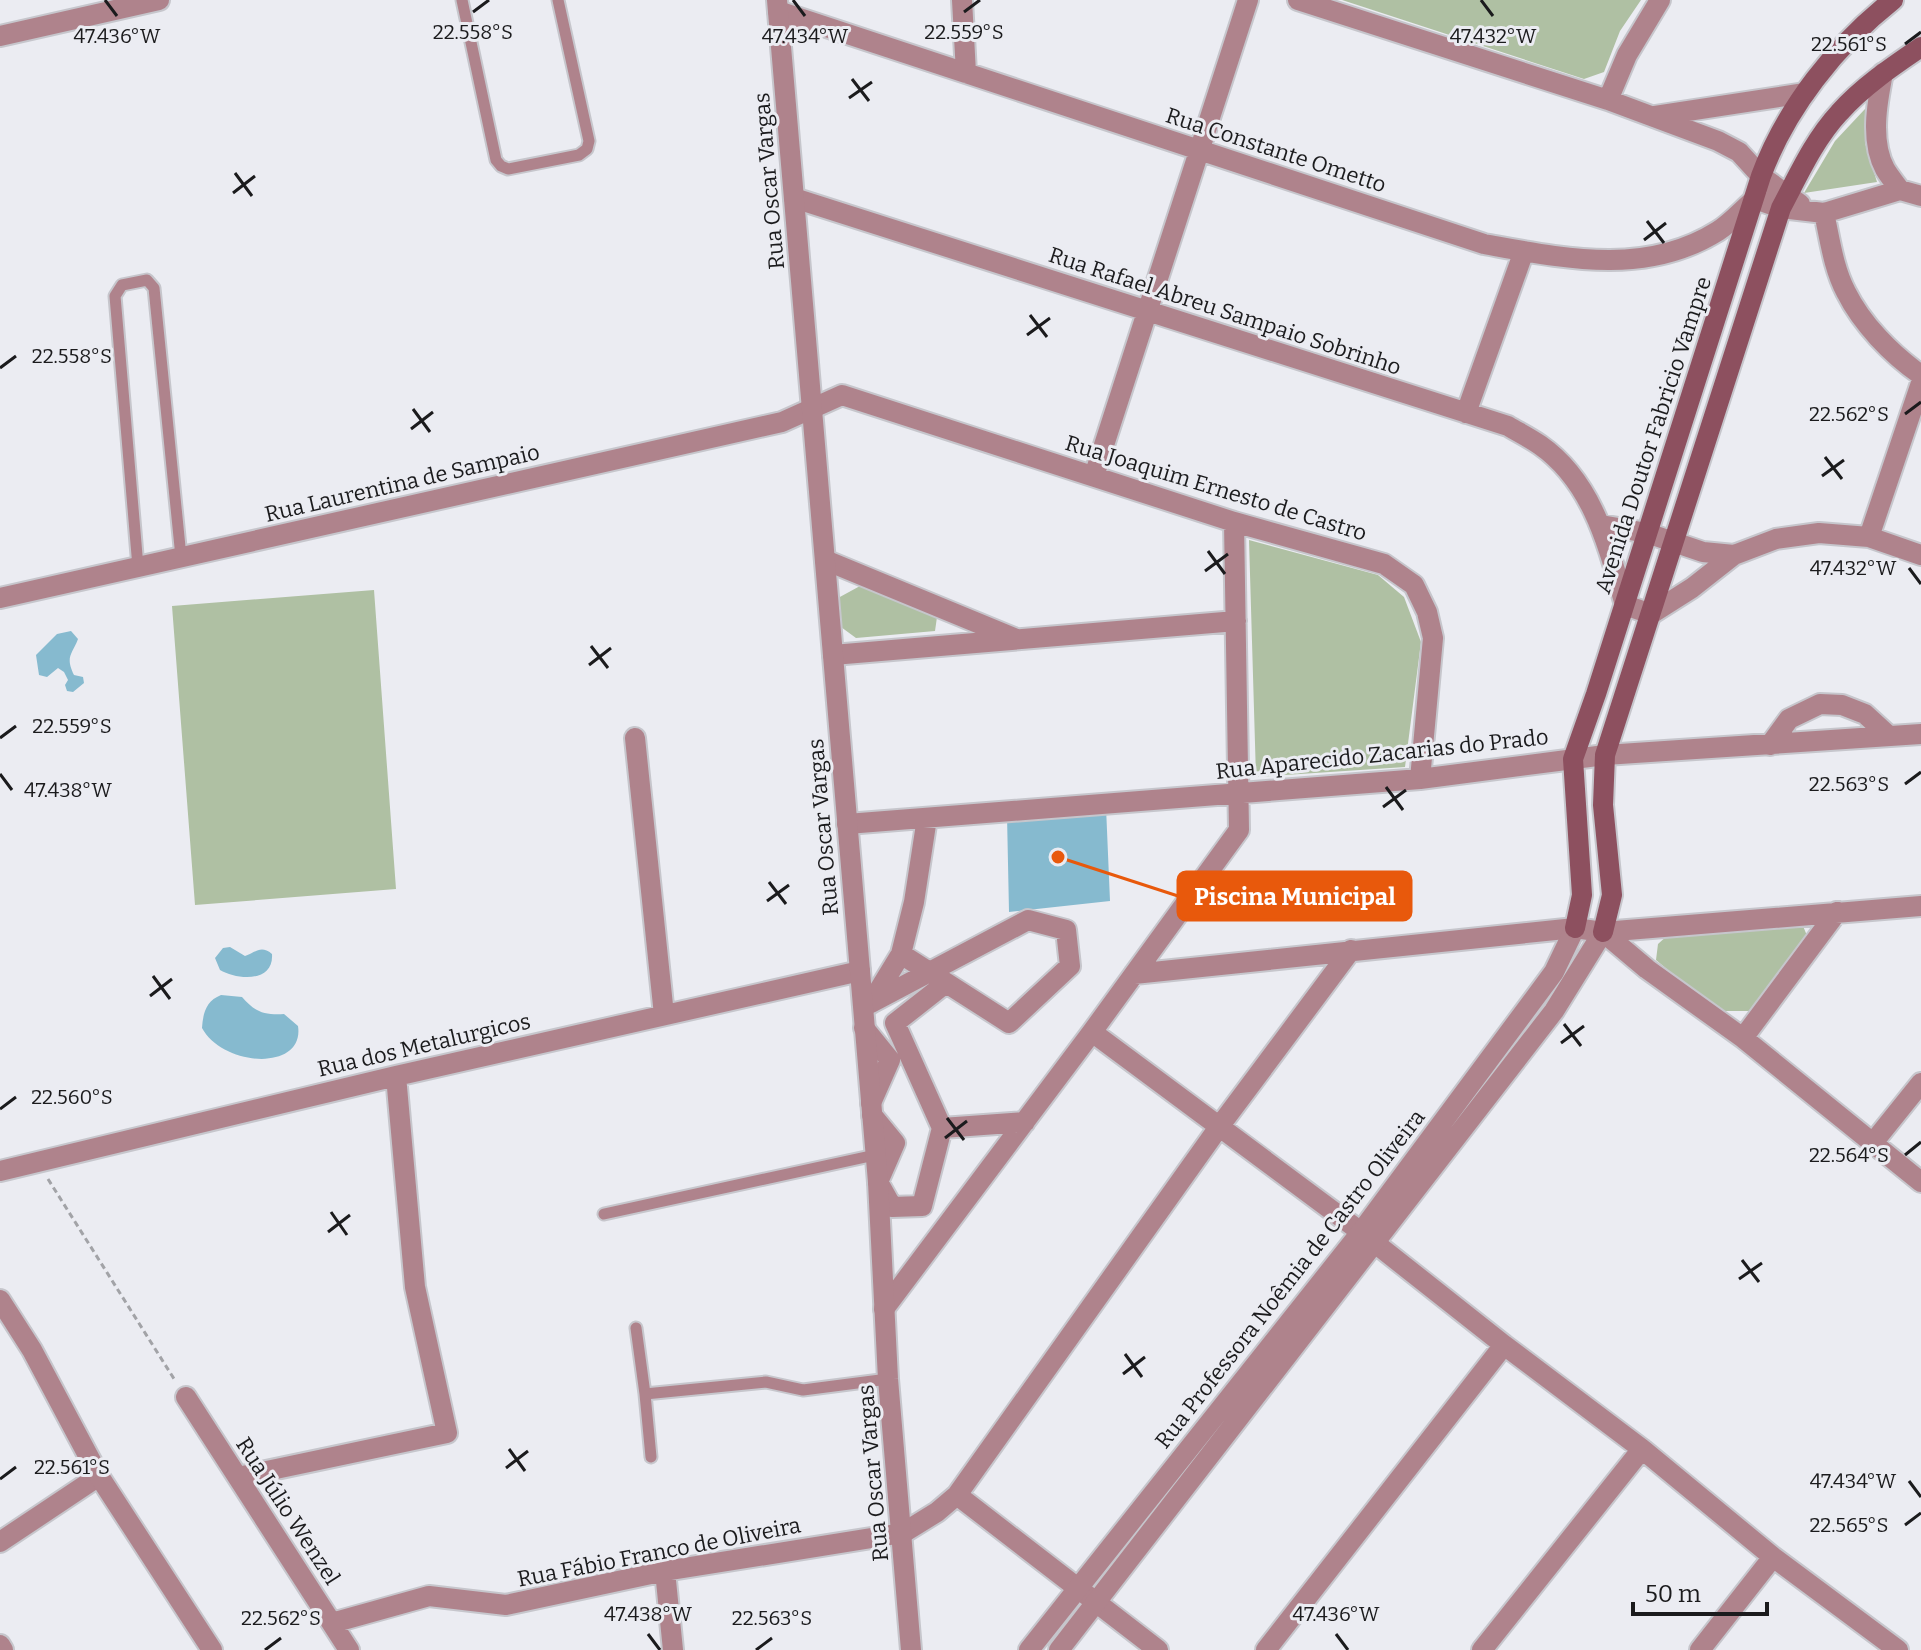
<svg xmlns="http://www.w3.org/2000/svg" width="1921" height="1650" font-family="Bitter,serif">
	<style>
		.green { fill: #afc0a3 }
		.water { fill: #86bacf }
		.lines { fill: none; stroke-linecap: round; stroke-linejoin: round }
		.service-casing { stroke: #c6c6cc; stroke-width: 15 }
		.minor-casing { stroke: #c6c6cc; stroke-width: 24 }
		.tertiary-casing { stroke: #c6c6cc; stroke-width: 24 }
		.secondary-casing { stroke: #c6c6cc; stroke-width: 24 }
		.path { stroke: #a2a3a7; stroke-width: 3; stroke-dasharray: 6 4; stroke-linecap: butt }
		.service { stroke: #af838c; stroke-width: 11 }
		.minor { stroke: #af838c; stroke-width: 20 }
		.tertiary { stroke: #af838c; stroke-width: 20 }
		.secondary { stroke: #8d505f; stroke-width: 20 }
		.ticks { fill: none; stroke: #1b1b1d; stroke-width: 3 }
		.labels { text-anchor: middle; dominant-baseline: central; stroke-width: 6; stroke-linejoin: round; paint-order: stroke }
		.street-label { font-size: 22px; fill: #1b1b1d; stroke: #ebecf2 }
		.ticks-label { font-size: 20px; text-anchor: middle; fill: #1b1b1d; stroke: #ebecf2; stroke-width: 6; stroke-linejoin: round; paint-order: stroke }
		.leader { fill: none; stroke: #e8590c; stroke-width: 3 }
		.callout-dot { fill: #e8590c; stroke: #ebecf2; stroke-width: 3 }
		.callout { fill: #e8590c; stroke: #e8590c; stroke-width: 3 }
		.callout-label { font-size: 24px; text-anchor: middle; font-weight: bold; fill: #fff }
	</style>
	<rect width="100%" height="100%" fill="#ebecf2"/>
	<path class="green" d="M 1342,0 L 1641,0 L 1620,31 L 1604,72 L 1584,79 Z
		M 1865,109 L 1865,143 L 1877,182 L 1804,193 L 1835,141 Z
		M 1249,540 L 1378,575 L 1404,597 L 1421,642 L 1405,767 L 1256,777 Z
		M 860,586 L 937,617 L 935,631 L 856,638 L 841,627 L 838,598 Z
		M 374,590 L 396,889 L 195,905 L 172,606 Z
		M 1803,926 L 1808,938 L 1750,1011 L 1717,1011 L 1656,960 L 1658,944 L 1669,934 Z"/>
	<path class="water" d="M 71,631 L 78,639 C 72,655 65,656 74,675 L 83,677 L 84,683 L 73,692 L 67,691 L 65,685 L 68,680 L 64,672 L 58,668 L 47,677 L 39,675 L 36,655 L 57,634 Z
		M 1106,807 L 1110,901 L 1009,912 L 1007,815 Z
		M 230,947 L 245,956 C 256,952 261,945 272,954 C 274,983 237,980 220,970 L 215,958 L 223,948 Z
		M 221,995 L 242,997 C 255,1012 264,1015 284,1014 L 298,1026 C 305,1072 223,1067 202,1028 C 203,1013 206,1001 221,995 Z"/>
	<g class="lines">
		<defs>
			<path id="service" d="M 462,0 L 496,160 L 501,166 L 508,169 L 579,155 L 587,149 L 589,141 L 558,0
				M 138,567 L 115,296 L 122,285 L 147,280 L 154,288 L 181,557
				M 604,1214 L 875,1155
				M 636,1328 L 645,1394 L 766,1382 L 803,1390 L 888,1379
				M 645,1394 L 651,1457"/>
			<path id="minor" d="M 962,0 L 966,73
				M 1298,0 L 1608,100 L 1718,141 L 1739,152 L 1761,176 L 1800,204
				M 778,11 L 1484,244 C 1562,258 1645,277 1718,231 C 1731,223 1743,209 1755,199 L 1781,208 L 1824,213 L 1900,190 L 1921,196
				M 0,36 L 159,0
				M 1883,73 C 1877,103 1870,141 1885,169 C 1889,176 1895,183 1900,190
				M 1608,100 L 1627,55 L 1660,0
				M 1655,116 L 1805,93
				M 794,198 L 1508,426 C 1518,432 1530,438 1540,445 C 1593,482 1608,546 1625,605 L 1651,614 L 1692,588 L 1734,555 L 1776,539 L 1819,533 L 1869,537 L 1921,555
				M 1824,213 C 1830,239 1833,267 1846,292 C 1862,324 1891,354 1921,375
				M 1466,413 L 1524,251
				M 1094,476 L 1248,0
				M 1601,525 L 1647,533 L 1703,552 L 1734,555
				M 1869,537 L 1921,383
				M 825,560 L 1014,638
				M 0,598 L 782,422 L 842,395 L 1234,522 L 1384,564 L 1414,585 L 1427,612 L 1433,638 L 1420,779
				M 833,655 L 1236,621
				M 635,738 L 664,1015
				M 1770,745 L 1789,719 L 1820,704 L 1842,705 L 1865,714 L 1889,736
				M 847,824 L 1420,779 L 1605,755 L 1921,734
				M 1603,932 L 1647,969 L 1743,1038 L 1921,1182
				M 1134,974 L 1575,928 L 1603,932 L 1921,906
				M 871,1003 L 1028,920 L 1066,930 L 1070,966 L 1009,1023 C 973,1000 937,977 901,954
				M 871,1003 L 901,954 L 914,902 L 927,818
				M 864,1028 L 890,1060 L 871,1103
				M 1092,1032 L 1361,1232 L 1504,1345 L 1642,1449 L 1773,1557 L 1898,1650
				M 1743,1038 L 1837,912
				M 872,1115 L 895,1143 L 878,1182 L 892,1207 L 922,1206 L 942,1128 L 895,1023 L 946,983
				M 942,1128 L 1025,1122
				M 1872,1144 L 1921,1083
				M 0,1171 L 396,1076 L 860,971
				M 884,1309 L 1092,1032 L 1239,830 L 1234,522
				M 186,1397 L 349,1650
				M 238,1477 L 447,1433 L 415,1287 L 396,1076
				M 957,1495 L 1158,1650
				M 0,1542 L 99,1476
				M 665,1571 L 673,1650
				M 332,1623 L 429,1596 L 506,1605 L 665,1571 L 903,1533 L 937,1512 L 957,1495 L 1219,1127 L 1351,950
				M 0,1645 L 3,1650
				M 1266,1650 L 1504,1345
				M 1482,1650 L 1642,1449
				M 1700,1650 L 1773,1557"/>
			<path id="tertiary" d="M 777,0 L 878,1182 L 888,1379 L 911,1650
				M 0,1300 L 32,1350 L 99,1476 L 212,1650
				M 1029,1650 L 1361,1232 L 1554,972 L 1575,928
				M 1059,1650 L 1554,1011 L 1603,932"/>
			<path id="secondary" d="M 1575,928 L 1582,895 L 1573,759 L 1596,694 L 1761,176 C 1786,108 1836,45 1893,0
				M 1603,932 L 1612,895 L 1603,805 L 1605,755 L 1781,208 C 1798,176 1814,140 1839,113 C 1862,87 1893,66 1921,47"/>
		</defs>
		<use href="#service" class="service-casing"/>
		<use href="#minor" class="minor-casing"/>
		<use href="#tertiary" class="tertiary-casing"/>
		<use href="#secondary" class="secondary-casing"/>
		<path class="path" d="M 48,1179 L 176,1382"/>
		<use href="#service" class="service"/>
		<use href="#minor" class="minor"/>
		<use href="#tertiary" class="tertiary"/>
		<use href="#secondary" class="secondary"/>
	</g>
	<path class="ticks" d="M 105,0 L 117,16M 793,0 L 805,16M 1481,0 L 1493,16M 473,12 L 489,0M 964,12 L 980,0M 1905,44 L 1921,32M 852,79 L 869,101M 849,98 L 872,82M 235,173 L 252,196M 233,193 L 255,176M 1647,221 L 1664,243M 1644,240 L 1666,223M 1030,315 L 1047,337M 1027,335 L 1050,318M 0,368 L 16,356M 413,409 L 430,432M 1905,414 L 1921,402M 411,429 L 433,412M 1825,457 L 1842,479M 1822,476 L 1844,460M 1208,551 L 1225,574M 1909,568 L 1921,584M 1205,571 L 1228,554M 591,646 L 608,668M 589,665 L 611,648M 0,738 L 16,726M 0,774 L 12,790M 1905,784 L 1921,772M 1386,787 L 1403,810M 1383,807 L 1406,790M 769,882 L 786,904M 767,901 L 789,885M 153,976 L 170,999M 150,996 L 172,979M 1564,1024 L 1581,1046M 1561,1043 L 1584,1026M 0,1109 L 16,1097M 947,1118 L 964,1140M 945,1138 L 967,1121M 1905,1155 L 1921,1142M 331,1212 L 347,1235M 328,1232 L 350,1215M 1742,1260 L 1759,1282M 1739,1279 L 1762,1263M 1125,1354 L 1142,1377M 1123,1374 L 1145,1357M 509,1449 L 525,1471M 506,1468 L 528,1451M 0,1479 L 16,1467M 1909,1481 L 1921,1497M 1905,1525 L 1921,1513M 648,1634 L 660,1650M 1336,1634 L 1348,1650M 265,1650 L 281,1638M 756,1650 L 772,1638"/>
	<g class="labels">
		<g class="street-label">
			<text transform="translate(1276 150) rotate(18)">Rua Constante Ometto</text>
			<text transform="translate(769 181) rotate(-95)">Rua Oscar Vargas</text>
			<text transform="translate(1225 311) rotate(18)">Rua Rafael Abreu Sampaio Sobrinho</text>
			<text transform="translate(1653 435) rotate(-72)">Avenida Doutor Fabricio Vampre</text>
			<text transform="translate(402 483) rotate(-13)">Rua Laurentina de Sampaio</text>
			<text transform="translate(1216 488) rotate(17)">Rua Joaquim Ernesto de Castro</text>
			<text transform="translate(1382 754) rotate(-6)">Rua Aparecido Zacarias do Prado</text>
			<text transform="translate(823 827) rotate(-95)">Rua Oscar Vargas</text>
			<text transform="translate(424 1045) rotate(-13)">Rua dos Metalurgicos</text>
			<text transform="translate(1290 1279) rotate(-52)">Rua Professora Noêmia de Castro Oliveira</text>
			<text transform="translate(873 1473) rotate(-95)">Rua Oscar Vargas</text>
			<text transform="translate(288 1511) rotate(57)">Rua Júlio Wenzel</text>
			<text transform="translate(659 1552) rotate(-11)">Rua Fábio Franco de Oliveira</text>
		</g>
	</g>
	<g class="ticks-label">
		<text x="473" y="39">22.558°S</text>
		<text x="964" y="39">22.559°S</text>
		<text x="117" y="43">47.436°W</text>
		<text x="805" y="43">47.434°W</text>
		<text x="1493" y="43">47.432°W</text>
		<text x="1849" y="51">22.561°S</text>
		<text x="72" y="363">22.558°S</text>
		<text x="1849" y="421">22.562°S</text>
		<text x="1853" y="575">47.432°W</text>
		<text x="72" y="733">22.559°S</text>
		<text x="1849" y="791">22.563°S</text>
		<text x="68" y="797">47.438°W</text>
		<text x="72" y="1104">22.560°S</text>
		<text x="1849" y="1162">22.564°S</text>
		<text x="72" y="1474">22.561°S</text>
		<text x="1853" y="1488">47.434°W</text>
		<text x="1849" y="1532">22.565°S</text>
		<text x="648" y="1621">47.438°W</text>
		<text x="1336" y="1621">47.436°W</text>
		<text x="281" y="1625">22.562°S</text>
		<text x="772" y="1625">22.563°S</text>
	</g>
	<path class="leader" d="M1058 857L1178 896"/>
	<circle class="callout-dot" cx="1058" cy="857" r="8"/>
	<rect class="callout" x="1178" y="872" width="233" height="48" rx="8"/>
	<g class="callout-label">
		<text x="1295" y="905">Piscina Municipal</text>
	</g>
	<path d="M1633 1602v12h134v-12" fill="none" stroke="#1b1b1d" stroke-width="4"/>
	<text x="1645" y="1602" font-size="24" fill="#1b1b1d" stroke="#ebecf2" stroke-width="6" paint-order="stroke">50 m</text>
</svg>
